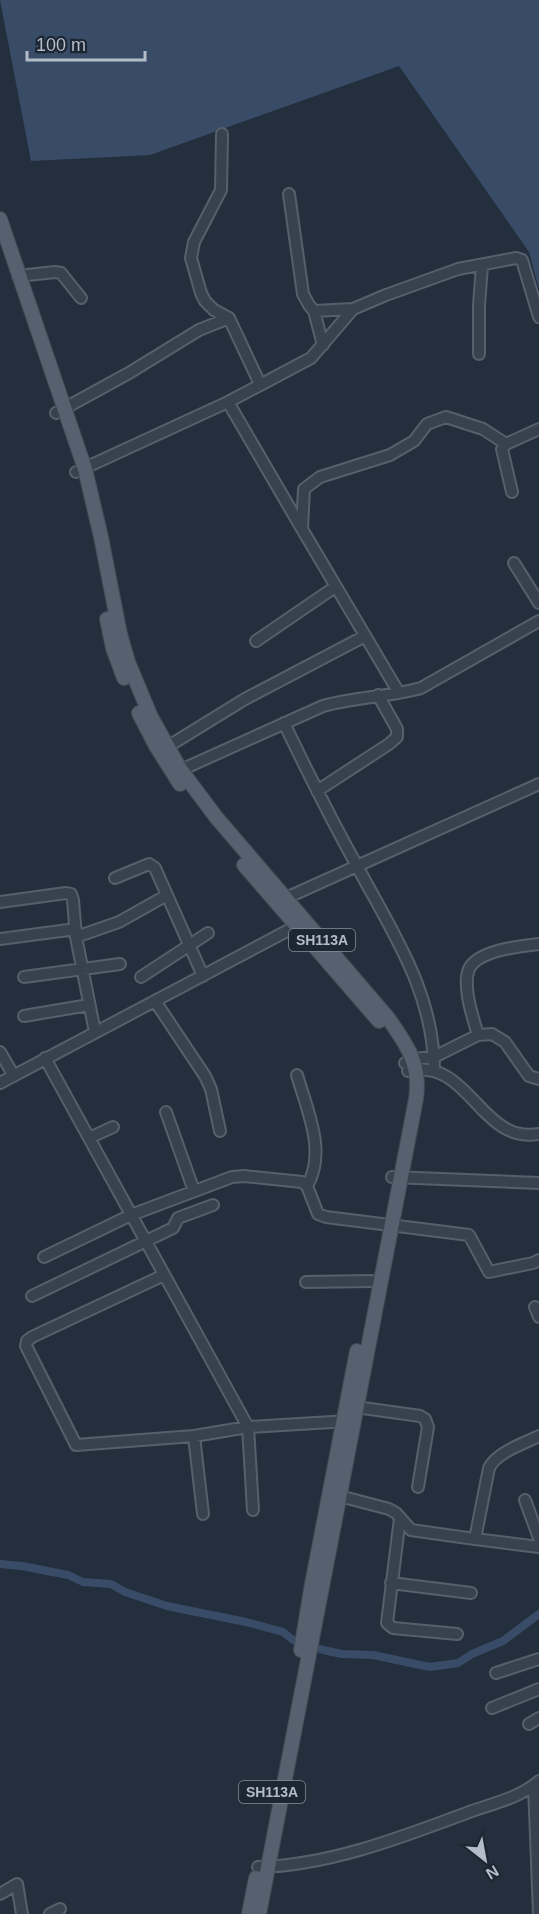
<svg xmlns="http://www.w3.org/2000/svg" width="539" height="1914" font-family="Helvetica,sans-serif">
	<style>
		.water { fill: #394c67 }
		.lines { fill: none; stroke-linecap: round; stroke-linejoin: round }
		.canal { stroke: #394c67; stroke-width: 8 }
		.minor-casing { stroke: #565f6c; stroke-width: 14 }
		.major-casing { stroke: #414a57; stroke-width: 16 }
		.minor { stroke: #38414e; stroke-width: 10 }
		.major { stroke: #56606e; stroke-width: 14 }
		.labels { text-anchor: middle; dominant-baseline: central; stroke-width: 4.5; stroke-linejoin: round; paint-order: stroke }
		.shield { fill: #1d2633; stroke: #878f9c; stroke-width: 1.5 }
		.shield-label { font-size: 14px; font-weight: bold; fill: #b4bcc9 }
	</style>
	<rect width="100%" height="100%" fill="#242f3e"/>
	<path class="water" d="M 0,0 L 539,0 L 539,289 L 529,252 L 399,66 L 150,155 L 31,161 Z"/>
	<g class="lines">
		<path class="canal" d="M 0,1564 L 22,1566 L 68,1575 L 83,1582 L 111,1584 L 125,1592 L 167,1606 L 246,1622 L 283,1632 L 293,1640 L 323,1650 L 342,1654 L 373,1655 L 430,1667 L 458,1663 L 472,1654 L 503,1641 L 539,1614"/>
		<defs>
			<path id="minor" d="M 222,134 L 221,190 L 194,242 L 191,258 L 201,293 L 205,301 L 214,310 L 229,318 L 260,384
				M 289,194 L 303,294 L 309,305 L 314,311 L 353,309
				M 18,276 L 55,272 L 61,273 L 81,298
				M 314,311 L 323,345
				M 479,354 L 479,305 L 482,266
				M 228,402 L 302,529
				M 56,413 L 129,373 L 199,330 L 229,318
				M 76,472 L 228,402 L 311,358 L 353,309 L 386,295 L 458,269 L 516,258 L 522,260 L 539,317
				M 512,492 L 502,449 L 506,444 L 539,429
				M 514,563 L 539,603
				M 256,641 L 335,587
				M 399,693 L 302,529 L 304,489 L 320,477 L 390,455 L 414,441 L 427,424 L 446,417 L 483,429 L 506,444
				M 284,723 C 307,771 331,819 357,866 C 392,932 434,992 434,1070
				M 167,747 L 245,699 L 365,636
				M 174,773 L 323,706 C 355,697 389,697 421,688 L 539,621
				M 317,791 L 389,744 L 397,737 L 397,729 L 378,695
				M 115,878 L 149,864 L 155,868 L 203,976
				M 286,898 L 539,784
				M 0,902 L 66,893 L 71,894 L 73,900 L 76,937 L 95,1032
				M 76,937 L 119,922 L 167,895
				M 0,939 L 76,929
				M 24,977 L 120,964
				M 141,977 L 208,933
				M 155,1001 L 205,1076 L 211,1089 L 220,1131
				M 24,1016 L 89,1005
				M 478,1035 C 473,1018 462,986 469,969 C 478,950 521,946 539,944
				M 0,1052 L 14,1076
				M 45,1058 L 248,1427 L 348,1421
				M 405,1063 L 413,1059 L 434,1057 L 478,1035 L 492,1034 L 505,1042 L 529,1076 L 539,1079
				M 408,1071 C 470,1057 479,1144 539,1134
				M 297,1075 C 307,1110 327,1152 307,1186
				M 0,1083 L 302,923
				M 166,1112 L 194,1191
				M 89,1138 L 113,1127
				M 392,1177 L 539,1183
				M 44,1257 L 131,1215 L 232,1177 L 244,1176 L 302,1182 L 307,1186 L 318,1214 L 326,1217 L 469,1235 L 489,1272 L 533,1263 L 539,1260
				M 164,1275 L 32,1337 L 27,1341 L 26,1346 L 76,1445 L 194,1436 L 248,1427 L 253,1510
				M 306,1282 L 371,1281
				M 32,1296 L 173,1228 L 178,1218 L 213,1205
				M 535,1307 L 539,1317
				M 356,1407 L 420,1416 L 425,1419 L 428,1427 L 418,1487
				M 194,1436 L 203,1514
				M 332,1494 L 389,1509 L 396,1513 L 411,1530 L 475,1539 L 489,1468 C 497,1452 523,1444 539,1436
				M 525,1500 L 539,1538
				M 400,1518 L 387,1623 L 393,1628 L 457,1634
				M 475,1539 L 539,1547
				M 391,1583 L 471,1593
				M 496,1673 L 539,1659
				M 492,1708 L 539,1689
				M 529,1724 L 539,1718
				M 534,1785 L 539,1914
				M 258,1867 C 329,1866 405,1836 472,1811 C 495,1803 521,1797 539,1781
				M 0,1894 L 17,1884 L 22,1914
				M 50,1914 L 60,1909"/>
			<path id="major" d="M 0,219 L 85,469 L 101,537 L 120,634 L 128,662 L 151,717 L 180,769 L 216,817 L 388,1018 C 407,1045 421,1064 416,1099 L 259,1914
				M 107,619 L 113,648 L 124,678
				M 139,713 L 156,746 L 180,784
				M 244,865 L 379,1021
				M 301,1650 L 312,1584 L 357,1351
				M 249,1914 L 256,1878"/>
		</defs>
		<use href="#minor" class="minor-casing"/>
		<use href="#major" class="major-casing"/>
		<use href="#minor" class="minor"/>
		<use href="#major" class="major"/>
	</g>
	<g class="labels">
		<g class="shield">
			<rect x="289" y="929" width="66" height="22" rx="4.5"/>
			<rect x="239" y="1781" width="66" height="22" rx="4.5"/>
		</g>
		<g class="shield-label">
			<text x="322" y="940">SH113A</text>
			<text x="272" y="1792">SH113A</text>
		</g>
	</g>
	<g transform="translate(485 1860) rotate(149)" stroke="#1d2633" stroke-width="4.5" paint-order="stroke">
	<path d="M0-4.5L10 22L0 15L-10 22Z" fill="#b4bcc9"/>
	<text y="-9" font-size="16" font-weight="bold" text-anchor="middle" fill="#b4bcc9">N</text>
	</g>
	<path d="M27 51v9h118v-9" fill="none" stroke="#b4bcc9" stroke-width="3"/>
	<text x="36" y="51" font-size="18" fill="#b4bcc9" stroke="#1d2633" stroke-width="4.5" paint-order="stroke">100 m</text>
</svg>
